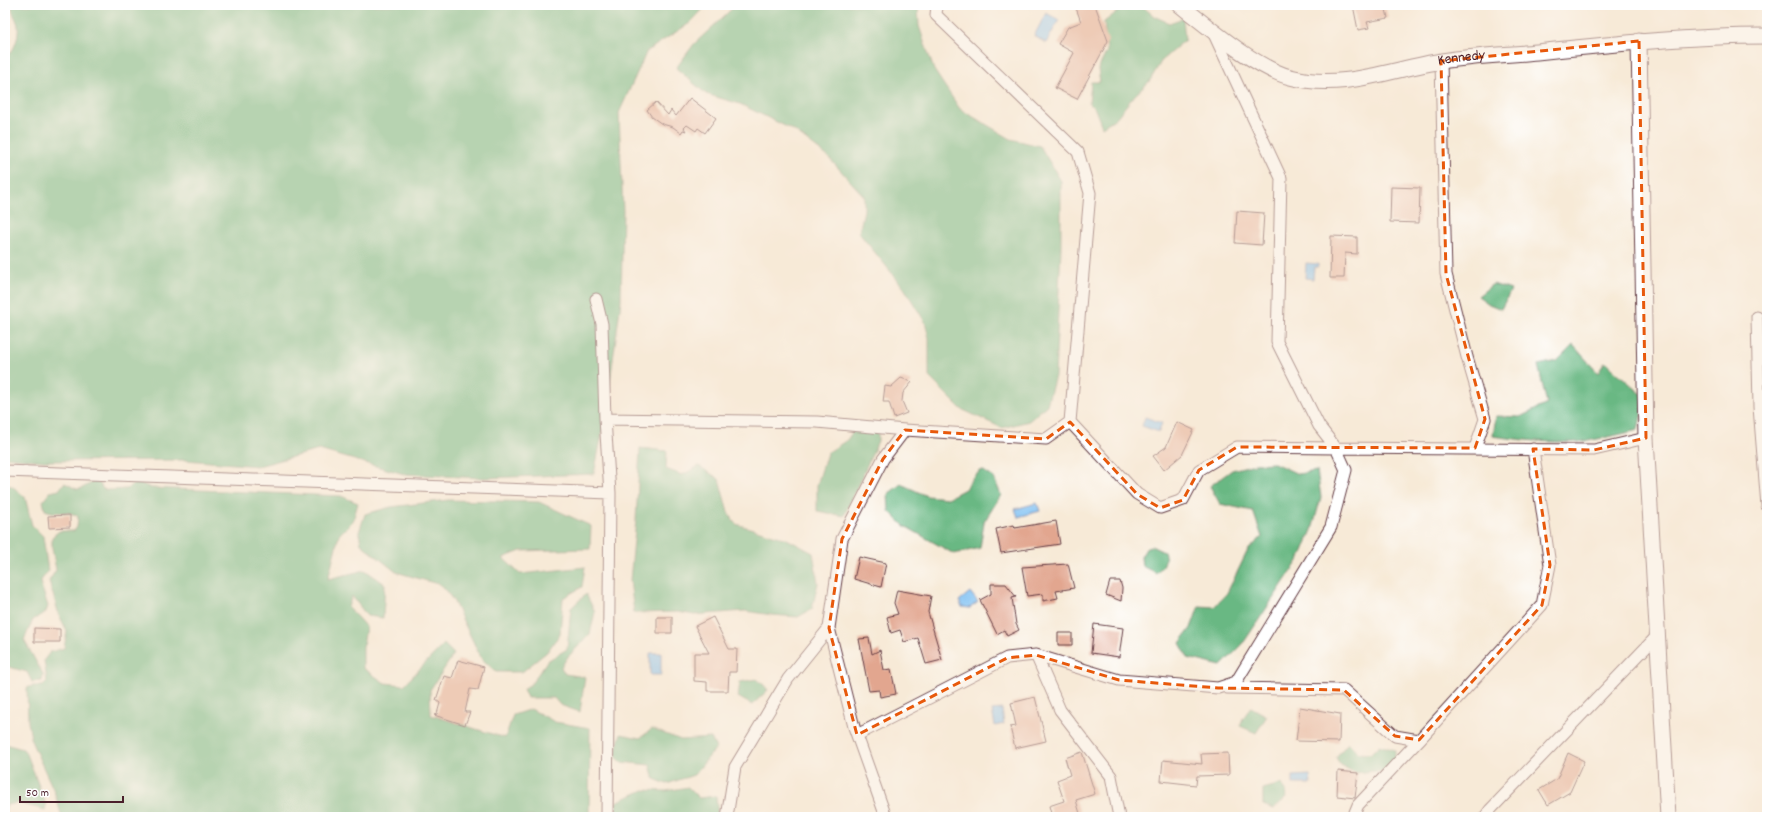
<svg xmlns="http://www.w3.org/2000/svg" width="1772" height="822" font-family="Dekko,sans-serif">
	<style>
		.forest { fill: #69b883; stroke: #5a6c57 }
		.water { fill: #7dbff2; stroke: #646f8e }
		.building { fill: #e2a68f }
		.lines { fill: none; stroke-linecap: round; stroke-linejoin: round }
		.street-casing { stroke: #643d45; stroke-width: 13 }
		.secondary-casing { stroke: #643d45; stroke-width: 17 }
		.street { stroke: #fff; stroke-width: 11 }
		.secondary { stroke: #fff; stroke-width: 15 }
		.marked { fill: none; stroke: #e8590c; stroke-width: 3; stroke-dasharray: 8 5; stroke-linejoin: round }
		.labels { text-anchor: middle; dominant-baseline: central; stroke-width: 4; stroke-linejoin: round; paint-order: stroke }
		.street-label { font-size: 15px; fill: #4a1f2b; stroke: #fff }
	</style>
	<rect width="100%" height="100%" fill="#fff"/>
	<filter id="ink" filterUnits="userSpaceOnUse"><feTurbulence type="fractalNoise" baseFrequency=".025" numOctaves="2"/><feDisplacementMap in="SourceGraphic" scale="8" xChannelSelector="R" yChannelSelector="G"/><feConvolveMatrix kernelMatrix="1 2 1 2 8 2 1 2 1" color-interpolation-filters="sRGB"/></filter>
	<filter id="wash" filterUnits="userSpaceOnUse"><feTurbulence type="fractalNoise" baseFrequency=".012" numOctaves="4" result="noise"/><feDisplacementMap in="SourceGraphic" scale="16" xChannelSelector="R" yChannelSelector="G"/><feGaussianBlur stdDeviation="0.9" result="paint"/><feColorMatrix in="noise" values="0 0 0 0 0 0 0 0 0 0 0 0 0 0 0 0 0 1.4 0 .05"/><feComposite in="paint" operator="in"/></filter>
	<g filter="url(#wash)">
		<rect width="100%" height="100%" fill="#f7ead7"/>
		<path class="forest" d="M 12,5 L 707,5 L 690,23 L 647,51 L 619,113 L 623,211 L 621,301 L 605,419 L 594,474 L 483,478 L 404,474 L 319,450 L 258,466 L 186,460 L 44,461 L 5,457 L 5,56 L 6,57 C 15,51 19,36 18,26 C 17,18 11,14 12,5 Z
			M 736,5 L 918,5 L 919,26 L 934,70 L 960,109 L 1011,139 L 1040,146 L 1061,181 L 1061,248 L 1055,376 L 1047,405 L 1029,421 L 1002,428 L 961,409 L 929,377 L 929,338 L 925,322 L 904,288 L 859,233 L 864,210 L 864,196 L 827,156 L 793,130 L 740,104 L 706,94 L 676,68 L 694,44 Z
			M 1126,5 L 1141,5 L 1154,16 L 1169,23 L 1183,18 L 1185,40 L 1162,60 L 1149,82 L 1135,95 L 1116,118 L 1102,127 L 1095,109 L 1089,103 L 1091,82 L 1100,82 L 1098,69 L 1107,51 L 1104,22 Z
			M 1493,284 L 1511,290 L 1501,309 L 1489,304 L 1478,296 Z
			M 1573,345 L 1598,373 L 1605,362 L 1645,397 L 1638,430 C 1618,435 1597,440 1577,442 C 1548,443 1521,440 1493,436 L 1496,416 L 1520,417 L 1547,404 L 1538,365 L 1557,361 Z
			M 858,424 L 878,433 L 878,441 L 844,516 L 817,511 L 817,485 L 827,453 L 847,440 Z
			M 640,448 L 667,451 L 666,469 L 682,475 L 699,466 L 719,479 L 728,512 L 736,524 L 787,539 L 813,553 L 818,583 L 812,609 L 798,617 L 772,615 L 745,611 L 694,615 L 678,612 L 634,613 L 630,580 L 636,520 Z
			M 1274,463 L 1298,474 L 1317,471 L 1321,497 L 1312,530 L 1300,558 L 1242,645 L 1221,666 L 1188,658 L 1180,643 L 1191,628 L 1199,606 L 1214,607 L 1227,593 L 1248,550 L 1262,537 L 1253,511 L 1220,504 L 1210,486 L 1232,470 L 1255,464 Z
			M 982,470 L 994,478 L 1001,495 L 984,522 L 980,548 L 954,554 L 903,525 L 889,511 L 888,494 L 901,484 L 927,496 L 948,498 L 965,489 L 973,477 Z
			M 96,481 L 100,484 L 103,489 C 110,491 119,489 127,489 C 137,479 139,483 151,488 L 341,496 L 358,503 L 353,521 L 339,535 L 328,579 L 365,570 L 385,584 L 383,618 L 367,616 L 352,596 L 348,607 L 366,627 L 363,647 L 363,668 L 385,683 L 404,685 L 444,644 L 454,654 L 430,690 L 431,715 L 505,738 L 513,715 L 531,709 L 555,722 L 590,728 L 589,817 L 62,817 L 54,791 L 32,743 L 28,722 L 27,688 L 32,686 L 43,686 L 47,682 L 44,660 L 50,652 L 64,648 L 67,631 L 59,615 L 49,581 L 56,570 L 52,548 L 52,537 L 59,531 L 74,531 L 77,527 L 78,516 C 67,510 56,515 45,510 L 43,501 L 50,492 L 59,490 L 64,483 C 69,484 73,488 77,489 C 82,490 89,483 96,481 Z
			M 5,485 L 12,486 L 25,497 L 32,525 L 43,536 L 48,571 L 40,582 L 48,606 L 46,612 L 33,620 L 24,640 L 43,674 L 42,681 L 32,682 L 27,672 L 5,666 Z
			M 448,500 L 539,502 L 591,526 L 590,549 L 521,551 L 503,558 L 520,574 L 585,567 L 582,587 L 563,598 L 560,634 L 547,652 L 522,672 L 496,672 L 481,658 L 453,600 L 441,585 L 396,572 L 361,544 L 359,532 L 365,514 L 391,507 Z
			M 1151,546 L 1164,552 C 1168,562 1163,566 1156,573 L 1142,566 L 1141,557 L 1147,547 Z
			M 586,594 L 595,612 L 590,634 L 567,658 L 561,667 L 565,674 L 585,677 L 580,712 L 560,705 L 554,698 L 527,698 L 523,689 L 531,684 L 547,661 L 567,649 L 571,608 Z
			M 756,679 L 763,684 L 768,690 L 752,705 L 738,697 L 740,682 Z
			M 1251,707 L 1267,716 L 1256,733 L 1240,726 L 1243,718 Z
			M 652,729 L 681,740 L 711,738 L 716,748 L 694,775 L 667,784 L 654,779 L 650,765 L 620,762 C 612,754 618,744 621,734 L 640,738 Z
			M 1348,743 L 1359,753 L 1370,754 L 1379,745 L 1395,750 L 1395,760 L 1382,772 L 1372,771 L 1356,773 L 1340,765 L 1336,757 Z
			M 5,744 L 23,749 L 27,754 L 46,805 L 45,810 L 18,803 L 7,805 L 5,810 L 10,817 L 5,817 Z
			M 1281,784 L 1286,790 L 1286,798 L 1274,809 L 1263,805 L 1263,789 Z
			M 688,787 L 699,798 L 716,796 L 718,817 L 616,817 L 616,802 L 644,790 L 666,791 Z"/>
		<path class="water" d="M 1046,13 L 1059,20 L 1046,43 L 1034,36 Z
			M 1306,263 L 1318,264 L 1318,267 L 1314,267 L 1313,279 L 1305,278 Z
			M 1145,417 L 1162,423 L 1159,432 L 1142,426 Z
			M 1037,503 L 1040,511 L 1018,517 L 1015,509 Z
			M 970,592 L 978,602 L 970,608 L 962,607 L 959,601 Z
			M 650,653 L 661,653 L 661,675 L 650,675 Z
			M 1002,709 L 1004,724 L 995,726 L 992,710 Z
			M 1310,775 L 1311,784 L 1293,784 L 1293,776 Z"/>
		<g id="blocks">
			<path class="building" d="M 1075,5 L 1095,5 L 1108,41 L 1077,99 L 1055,88 L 1074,53 L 1058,44 L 1068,27 L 1081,22 Z
				M 1353,5 L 1385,5 L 1388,18 L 1367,22 L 1369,28 L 1358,30 Z
				M 690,98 L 716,118 L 705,133 L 698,128 L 696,131 L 687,125 L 684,128 L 686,131 L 683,130 L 681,133 L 673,127 L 662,124 L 652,117 L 647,110 L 656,102 L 668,115 L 671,110 L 676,116 Z
				M 1391,187 L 1420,188 L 1419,223 L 1390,222 Z
				M 1237,211 L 1264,213 L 1262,245 L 1235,243 Z
				M 1331,236 L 1357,237 L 1357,254 L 1345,253 L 1344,278 L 1330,278 Z
				M 901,378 L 912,382 L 903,393 L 902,401 L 907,413 L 894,418 L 889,402 L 883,402 L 885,386 L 891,387 Z
				M 1177,422 L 1194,430 L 1182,455 L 1164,470 L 1153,456 L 1166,447 Z
				M 70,515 L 70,527 L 49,528 L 48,516 Z
				M 1056,521 L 1060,544 L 1001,553 L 996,529 L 1014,525 L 1015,528 Z
				M 859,557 L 886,563 L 881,587 L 854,579 Z
				M 1068,564 L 1074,588 L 1056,591 L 1058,598 L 1043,601 L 1043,594 L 1027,596 L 1022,567 Z
				M 1110,581 L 1120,581 L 1122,588 L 1121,601 L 1106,595 Z
				M 991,584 L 1006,584 L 1016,597 L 1012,598 L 1016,624 L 1019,630 L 1007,636 L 1004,630 L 997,634 L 980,600 L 991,594 Z
				M 897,590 L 931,596 L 928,612 L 942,660 L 926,664 L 918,638 L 904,642 L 900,630 L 891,633 L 887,617 L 898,614 L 894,603 Z
				M 657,617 L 672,617 L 672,633 L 657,633 Z
				M 713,617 L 729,649 L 737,649 L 736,672 L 729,672 L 728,691 L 707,691 L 707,682 L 694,681 L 694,653 L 709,653 L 695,626 Z
				M 1094,624 L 1123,628 L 1119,657 L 1091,653 Z
				M 34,628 L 60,629 L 60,642 L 34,642 Z
				M 1058,633 L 1072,633 L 1072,645 L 1058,645 Z
				M 869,638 L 872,654 L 880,650 L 884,670 L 891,669 L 896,694 L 880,697 L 879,690 L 869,691 L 859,639 Z
				M 458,660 L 484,667 L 478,690 L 470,689 L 465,712 L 470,712 L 465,725 L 434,715 L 437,714 L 440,703 L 436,700 L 444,676 L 452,678 Z
				M 1035,697 L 1046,741 L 1015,748 L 1010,727 L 1016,726 L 1011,703 Z
				M 1300,707 L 1340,714 L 1339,742 L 1296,741 Z
				M 1082,752 L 1095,794 L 1076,800 L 1081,817 L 1052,817 L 1049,806 L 1064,801 L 1057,780 L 1070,775 L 1065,758 Z
				M 1228,753 L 1229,775 L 1197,776 L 1196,785 L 1161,781 L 1163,760 L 1202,764 L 1201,754 Z
				M 1568,753 L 1584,761 L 1570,792 L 1548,805 L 1539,790 L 1557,779 Z
				M 1338,771 L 1358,773 L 1355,798 L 1337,796 Z"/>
		</g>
	</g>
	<g filter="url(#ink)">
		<use href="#blocks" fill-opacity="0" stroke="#643d45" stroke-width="1"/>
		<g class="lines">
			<defs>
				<path id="street" d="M 1213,32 L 1281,178 L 1277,342 L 1319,426 L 1336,448 L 1594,450 L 1646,438
					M 1441,61 L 1446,274 L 1467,357 L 1485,419 L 1475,448
					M 596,299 L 602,324 L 605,419 L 610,493 L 607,817
					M 1757,317 L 1759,407 L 1767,506
					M 605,419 L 817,422 L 905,430
					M 5,471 L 610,493
					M 1036,655 L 1060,710 L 1111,776 L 1119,817
					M 1227,688 L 1344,690 L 1395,736 L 1419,740 L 1542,605 L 1550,565 L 1533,449
					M 857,735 L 1007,658 L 1036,655 L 1119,680 L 1218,688 L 1236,682 L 1331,527 L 1346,470 L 1336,448 L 1237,447 L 1199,470 L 1183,500 L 1160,508 L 1137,494 L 1070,422
					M 727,817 L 735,767 L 788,679 L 829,628
					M 886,817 L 854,727 L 829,628 L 842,539 L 883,459 L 905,430 L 1046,439 L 1070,422 L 1090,193 L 1078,152 L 936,15 L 937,5
					M 1353,817 L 1358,805 L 1419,740
					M 1485,817 L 1490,810 L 1657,636"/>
				<g id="secondary">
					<path id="s1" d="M 1180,5 C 1208,27 1256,68 1290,77 C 1342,91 1391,69 1442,61 C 1473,56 1505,55 1537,52 C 1613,44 1690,36 1767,36"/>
					<path d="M 1639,41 L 1646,438 L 1668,817"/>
				</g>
			</defs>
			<use href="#street" class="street-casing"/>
			<use href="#secondary" class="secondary-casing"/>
			<use href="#street" class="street"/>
			<use href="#secondary" class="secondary"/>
		</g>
	</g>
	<path d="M0 0H1772V822H0ZM 1639,41 L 1646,438 L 1594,450 L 1533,449 L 1550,565 L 1542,605 L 1419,740 L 1395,736 L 1344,690 L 1218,688 L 1119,680 L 1036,655 L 1007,658 L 857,735 L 829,628 L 842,539 L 883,459 L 905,430 L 1046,439 L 1070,422 L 1137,494 L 1160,508 L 1183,500 L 1199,470 L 1237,447 L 1475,448 L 1485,419 L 1446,274 L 1441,61 Z" fill="#f7ead7" fill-opacity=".55" fill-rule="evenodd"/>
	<path class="marked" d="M 1639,41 L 1646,438 L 1594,450 L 1533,449 L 1550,565 L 1542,605 L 1419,740 L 1395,736 L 1344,690 L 1218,688 L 1119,680 L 1036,655 L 1007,658 L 857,735 L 829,628 L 842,539 L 883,459 L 905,430 L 1046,439 L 1070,422 L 1137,494 L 1160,508 L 1183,500 L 1199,470 L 1237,447 L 1475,448 L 1485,419 L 1446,274 L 1441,61 Z"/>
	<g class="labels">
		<g class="street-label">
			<text stroke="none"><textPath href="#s1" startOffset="306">Kennedy</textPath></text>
		</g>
	</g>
	<rect width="1772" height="822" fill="none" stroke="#fff" stroke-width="20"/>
	<path d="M20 796v6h103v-6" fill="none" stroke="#4a1f2b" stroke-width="2"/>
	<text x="26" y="796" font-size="12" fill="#4a1f2b" stroke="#ffffff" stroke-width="3" paint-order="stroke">50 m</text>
</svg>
